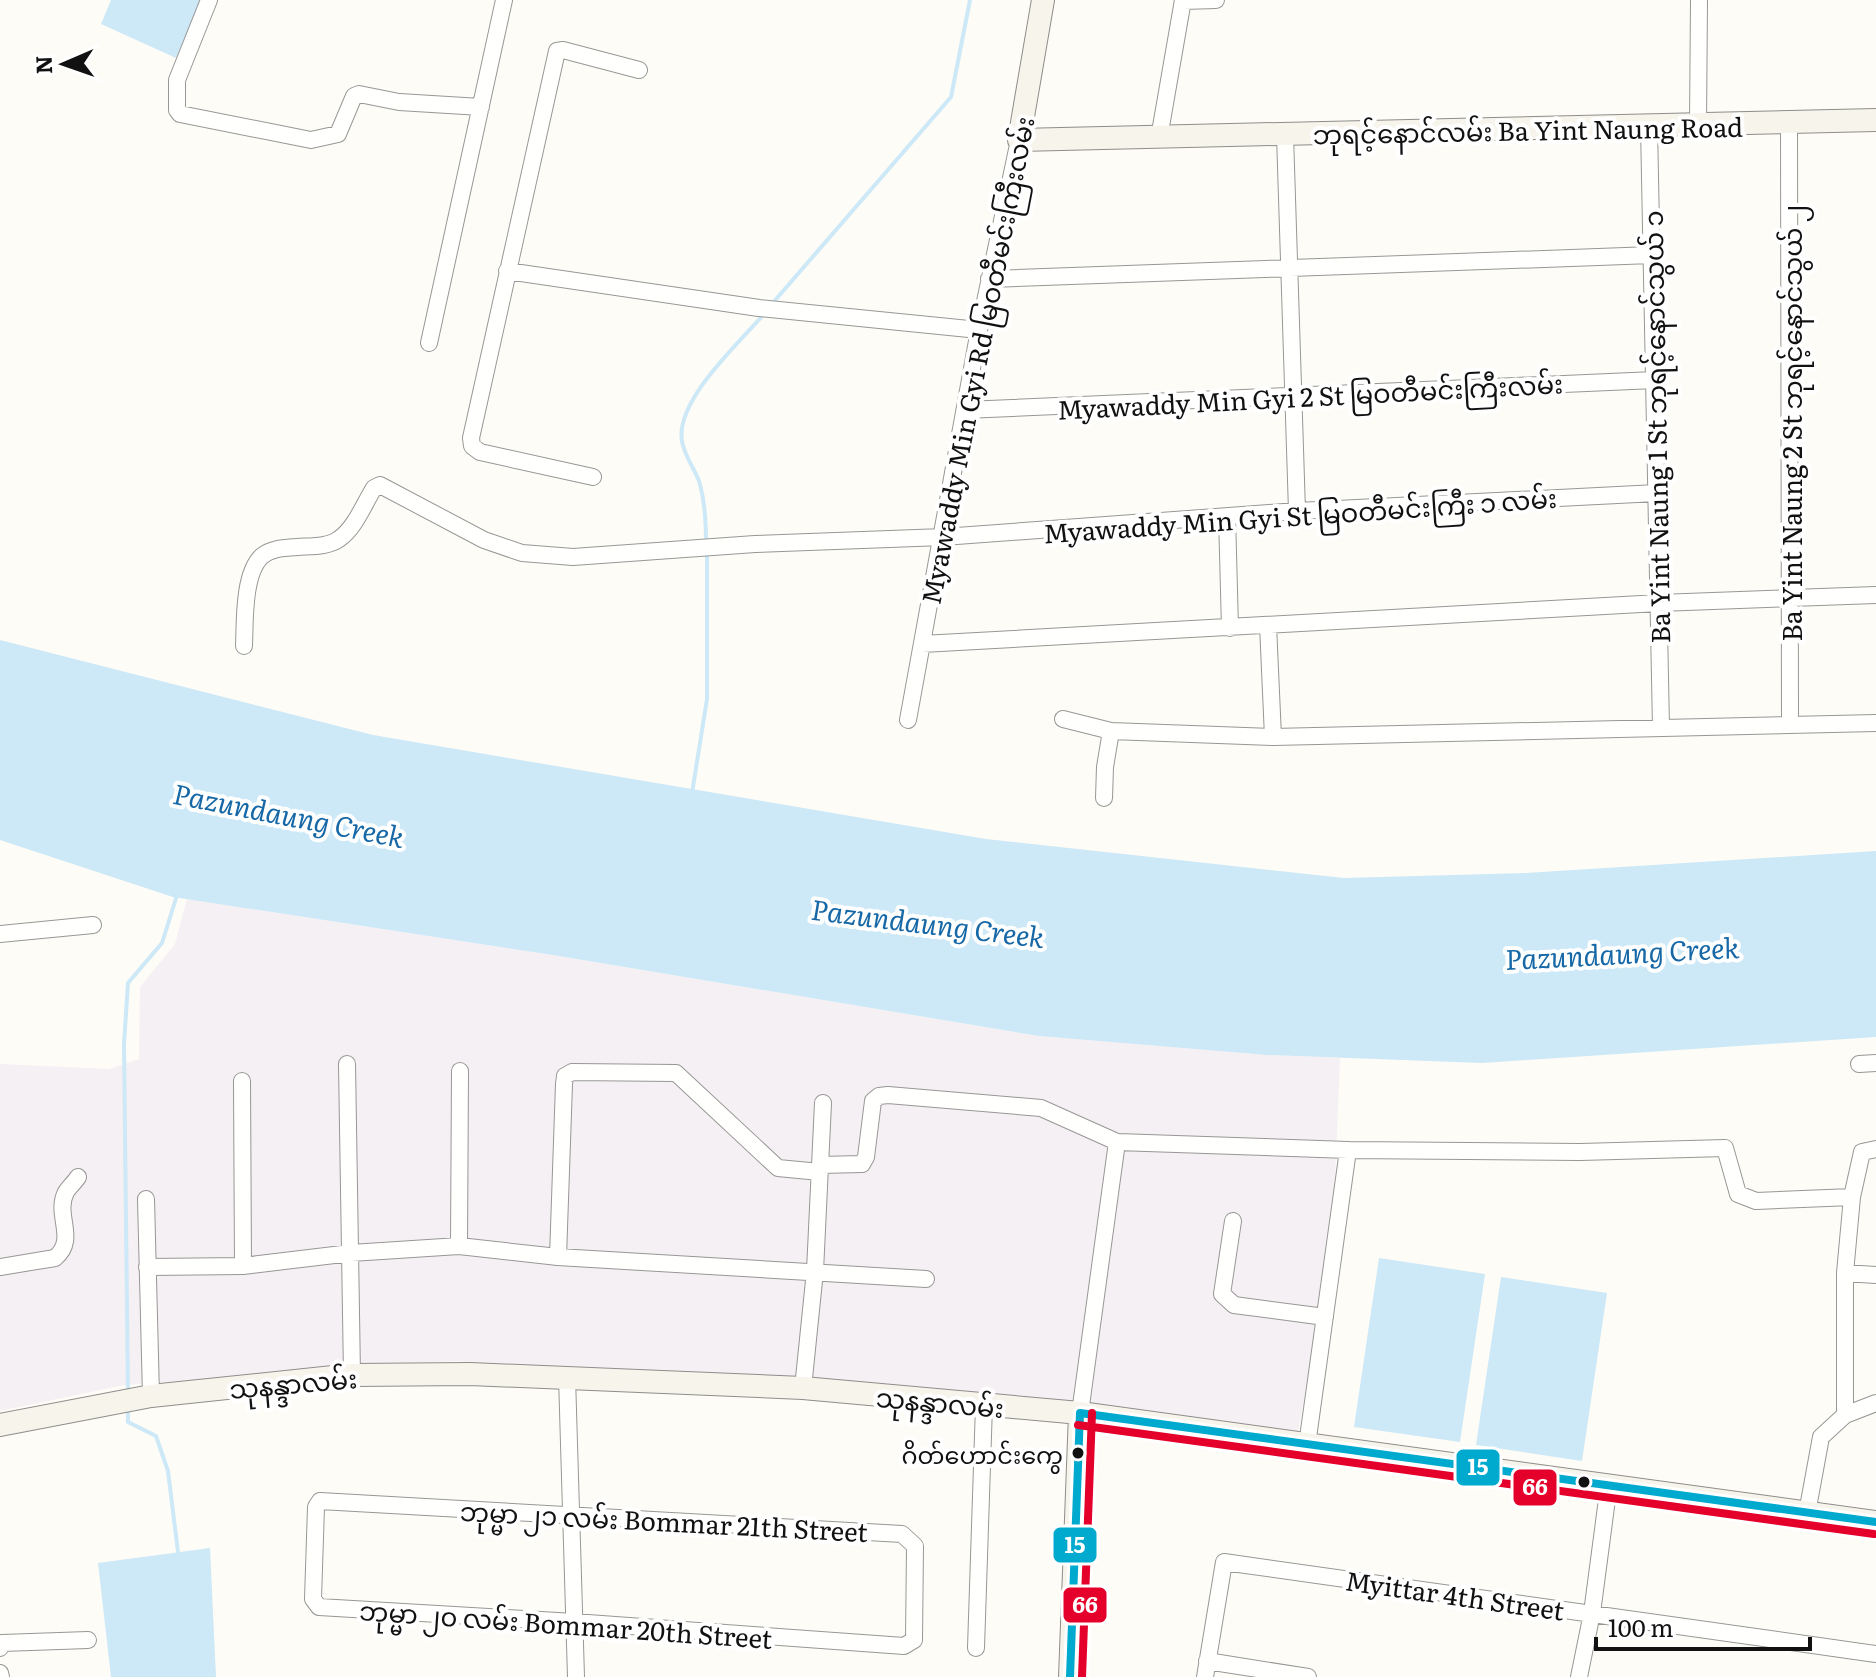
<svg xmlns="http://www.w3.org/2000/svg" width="1876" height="1677" font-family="Literata,'Noto Sans Myanmar',serif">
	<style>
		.industrial { fill: #f5f0f3 }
		.water { fill: #cde8f7 }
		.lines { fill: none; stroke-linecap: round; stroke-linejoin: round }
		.stream { stroke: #cde8f7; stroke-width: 4 }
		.street-casing { stroke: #979795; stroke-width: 18 }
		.secondary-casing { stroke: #8e8d8b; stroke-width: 24 }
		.street { stroke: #fffffe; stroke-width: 16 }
		.secondary { stroke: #f6f4eb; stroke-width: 22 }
		.bus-1-casing { stroke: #fff; stroke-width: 14 }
		.bus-2-casing { stroke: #fff; stroke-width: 14 }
		.bus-1 { stroke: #00a9ce; stroke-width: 8 }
		.bus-2 { stroke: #e4002b; stroke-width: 8 }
		.bus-dot { fill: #111; stroke: #fff; stroke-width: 3 }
		.labels { text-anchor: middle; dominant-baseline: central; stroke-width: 8; stroke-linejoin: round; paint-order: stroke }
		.bus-label { font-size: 24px; fill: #111; stroke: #fff; text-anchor: end }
		.street-label { font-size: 26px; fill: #111; stroke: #fff }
		.water-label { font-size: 28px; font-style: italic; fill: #1768a6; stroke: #fff }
		.line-badge { stroke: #fff; stroke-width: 3 }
		.badge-label { font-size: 22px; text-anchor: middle; font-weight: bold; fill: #fff }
	</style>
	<rect width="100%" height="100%" fill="#fdfcf7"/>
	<path class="industrial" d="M 187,899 L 553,955 L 1039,1036 L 1267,1055 L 1340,1058 L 1332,1254 L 1296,1442 L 1067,1407 L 456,1361 L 124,1385 L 0,1411 L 0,1064 L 109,1069 L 139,1059 L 140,987 L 175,944 Z"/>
	<path class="water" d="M 111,0 L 199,0 L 201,1 L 176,58 L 101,24 Z
		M 0,640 L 373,735 L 986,839 L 1344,878 L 1526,873 L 1876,851 L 1876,1037 L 1482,1063 L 1267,1055 L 1039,1036 L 553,955 L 173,897 L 0,840 Z
		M 1379,1258 L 1485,1274 L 1460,1442 L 1354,1427 Z
		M 1501,1277 L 1607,1293 L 1582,1461 L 1476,1445 Z
		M 210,1548 L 216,1677 L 111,1677 L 98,1563 Z"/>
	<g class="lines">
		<path class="stream" d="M 771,305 L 951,97 L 970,0
			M 706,542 C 706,522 705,501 699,481 C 694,468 684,455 682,441 C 675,401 738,344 763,315
			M 692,793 L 707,699 L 707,551
			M 128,1394 L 124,1044 L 128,983 L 162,943 L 177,895
			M 128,1407 L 128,1422 L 156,1436 L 168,1471 L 178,1552"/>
		<defs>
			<path id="street" d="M 209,0 L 177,80 L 177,110 L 180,114 L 311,140 L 338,134 L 354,96 L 359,94 L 399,102 L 481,107
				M 1183,1 L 1216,0
				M 1789,122 L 1790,725
				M 1698,125 L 1699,0
				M 1649,127 L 1661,728
				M 1285,135 L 1297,511
				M 1159,138 L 1183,0
				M 507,271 L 759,308 L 979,330
				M 989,279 L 1652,255
				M 429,343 L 504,0
				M 965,410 L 1655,380
				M 593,477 L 480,452 L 472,446 L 471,438 L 557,51 L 563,50 L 639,70
				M 1227,516 L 1230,628
				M 1268,625 L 1273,737 L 1876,723
				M 922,644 L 1659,603 L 1876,595
				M 244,646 C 245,622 243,573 262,556 C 272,548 285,548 297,547 C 311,546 328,547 339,539 C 355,528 364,504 374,488 L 380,485 L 484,540 L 522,553 L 573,557 L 755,544 L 943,537 L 1297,511 L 1657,493
				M 1063,719 L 1111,731 L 1273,737
				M 908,720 L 979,330 L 1019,140
				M 1104,798 L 1105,767 L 1111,731
				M 0,934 L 93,925
				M 347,1064 L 352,1375
				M 1859,1064 L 1876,1063
				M 242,1081 L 243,1266
				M 820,1165 L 862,1164 L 866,1157 L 873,1101 L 879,1096 L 888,1095 L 1041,1108 L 1117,1142 L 1348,1150 L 1580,1152 L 1725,1148 L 1738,1194 L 1756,1201 L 1852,1197
				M 146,1199 L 151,1396
				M 1233,1221 L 1222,1294 L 1234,1305 L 1325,1317
				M 459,1246 L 460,1071
				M 558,1257 L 564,1084 L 565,1076 L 572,1072 L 676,1073 L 778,1168 L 820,1172
				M 0,1267 L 55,1258 C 78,1239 54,1215 66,1192 C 69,1187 75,1182 78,1177
				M 147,1267 L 243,1266 L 351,1253 L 459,1246 L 558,1257 L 926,1279
				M 1845,1273 L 1876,1275
				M 567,1377 L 576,1677
				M 803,1388 L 815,1271 L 823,1103
				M 1080,1413 L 1117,1142
				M 1845,1415 L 1845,1273 L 1852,1197 L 1862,1152 L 1876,1149
				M 1307,1445 L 1348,1150
				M 320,1501 L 902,1534 L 915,1546 L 914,1640 L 904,1646 L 574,1622 L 319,1607 L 313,1599 L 316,1507 Z
				M 1807,1513 L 1821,1437 L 1845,1415 L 1876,1403
				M 0,1648 L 2,1643 L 88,1640
				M 976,1648 L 984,1405
				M 1207,1661 L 1308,1677
				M 0,1673 L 1,1677
				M 1205,1677 L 1224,1562 L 1876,1654
				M 1579,1677 L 1592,1613 L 1609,1484"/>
			<path id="secondary" d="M 1043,0 L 1019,140 L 1876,120
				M 0,1425 L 151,1396 L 352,1375 L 470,1374 L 803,1388 L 1080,1413 L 1876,1522
				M 1070,1677 L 1080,1413"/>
		</defs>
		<use href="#street" class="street-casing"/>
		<use href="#secondary" class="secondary-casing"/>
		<use href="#street" class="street"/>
		<use href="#secondary" class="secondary"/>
		<defs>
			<path id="bus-1" d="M 1080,1413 L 1876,1522
				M 1070,1677 L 1080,1413"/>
			<path id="bus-2" d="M 1078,1425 L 1874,1534
				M 1082,1677 L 1092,1413"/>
		</defs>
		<use href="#bus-1" class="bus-1-casing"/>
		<use href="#bus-2" class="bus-2-casing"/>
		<use href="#bus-1" class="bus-1"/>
		<use href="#bus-2" class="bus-2"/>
	</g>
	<g class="bus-dot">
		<circle cx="1078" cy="1453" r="7"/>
		<circle cx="1584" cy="1482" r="7"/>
	</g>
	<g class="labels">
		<g class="bus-label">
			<text x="1063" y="1453">ဂိတ်ဟောင်းကွေ</text>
		</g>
		<g class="street-label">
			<text transform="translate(1528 129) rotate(-1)">ဘုရင့်နောင်လမ်း Ba Yint Naung Road</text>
			<text transform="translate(976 360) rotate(-79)">Myawaddy Min Gyi Rd မြဝတီမင်းကြီးလမ်း</text>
			<text transform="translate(1310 395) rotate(-3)">Myawaddy Min Gyi 2 St မြဝတီမင်းကြီးလမ်း</text>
			<text transform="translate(1790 423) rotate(-90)">Ba Yint Naung 2 St ဘုရင့်နောင်သွယ် ၂</text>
			<text transform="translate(1655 427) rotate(-91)">Ba Yint Naung 1 St ဘုရင့်နောင်သွယ် ၁</text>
			<text transform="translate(1300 514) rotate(-4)">Myawaddy Min Gyi St မြဝတီမင်းကြီး ၁ လမ်း</text>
			<text transform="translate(293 1382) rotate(-5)">သုနန္ဒာလမ်း</text>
			<text transform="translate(940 1401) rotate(5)">သုနန္ဒာလမ်း</text>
			<text transform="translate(664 1520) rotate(3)">ဘုမ္မာ ၂၁ လမ်း Bommar 21th Street</text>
			<text transform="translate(1455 1594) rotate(8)">Myittar 4th Street</text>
			<text transform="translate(566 1623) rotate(4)">ဘုမ္မာ ၂၀ လမ်း Bommar 20th Street</text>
		</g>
		<g class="water-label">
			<text transform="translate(289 814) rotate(11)">Pazundaung Creek</text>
			<text transform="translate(928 922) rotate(7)">Pazundaung Creek</text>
			<text transform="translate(1622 952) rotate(-3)">Pazundaung Creek</text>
		</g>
	</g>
	<g class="line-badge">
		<rect x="1455" y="1448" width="46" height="39" rx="8" fill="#00a9ce"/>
		<rect x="1512" y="1468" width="46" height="39" rx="8" fill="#e4002b"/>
		<rect x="1052" y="1526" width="46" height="38" rx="8" fill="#00a9ce"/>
		<rect x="1062" y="1586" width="46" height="38" rx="8" fill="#e4002b"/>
	</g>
	<g class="badge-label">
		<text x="1478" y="1475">15</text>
		<text x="1535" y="1495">66</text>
		<text x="1075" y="1553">15</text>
		<text x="1085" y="1613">66</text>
	</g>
	<g transform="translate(64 64) rotate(268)" stroke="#ffffff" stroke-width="6" paint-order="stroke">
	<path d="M0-6L14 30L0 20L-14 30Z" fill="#111111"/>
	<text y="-12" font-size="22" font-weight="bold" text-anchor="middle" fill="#111111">N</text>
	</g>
	<path d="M1596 1637v12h214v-12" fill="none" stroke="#111111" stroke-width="4"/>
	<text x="1608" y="1637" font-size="24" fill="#111111" stroke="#ffffff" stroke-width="6" paint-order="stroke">100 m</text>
</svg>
